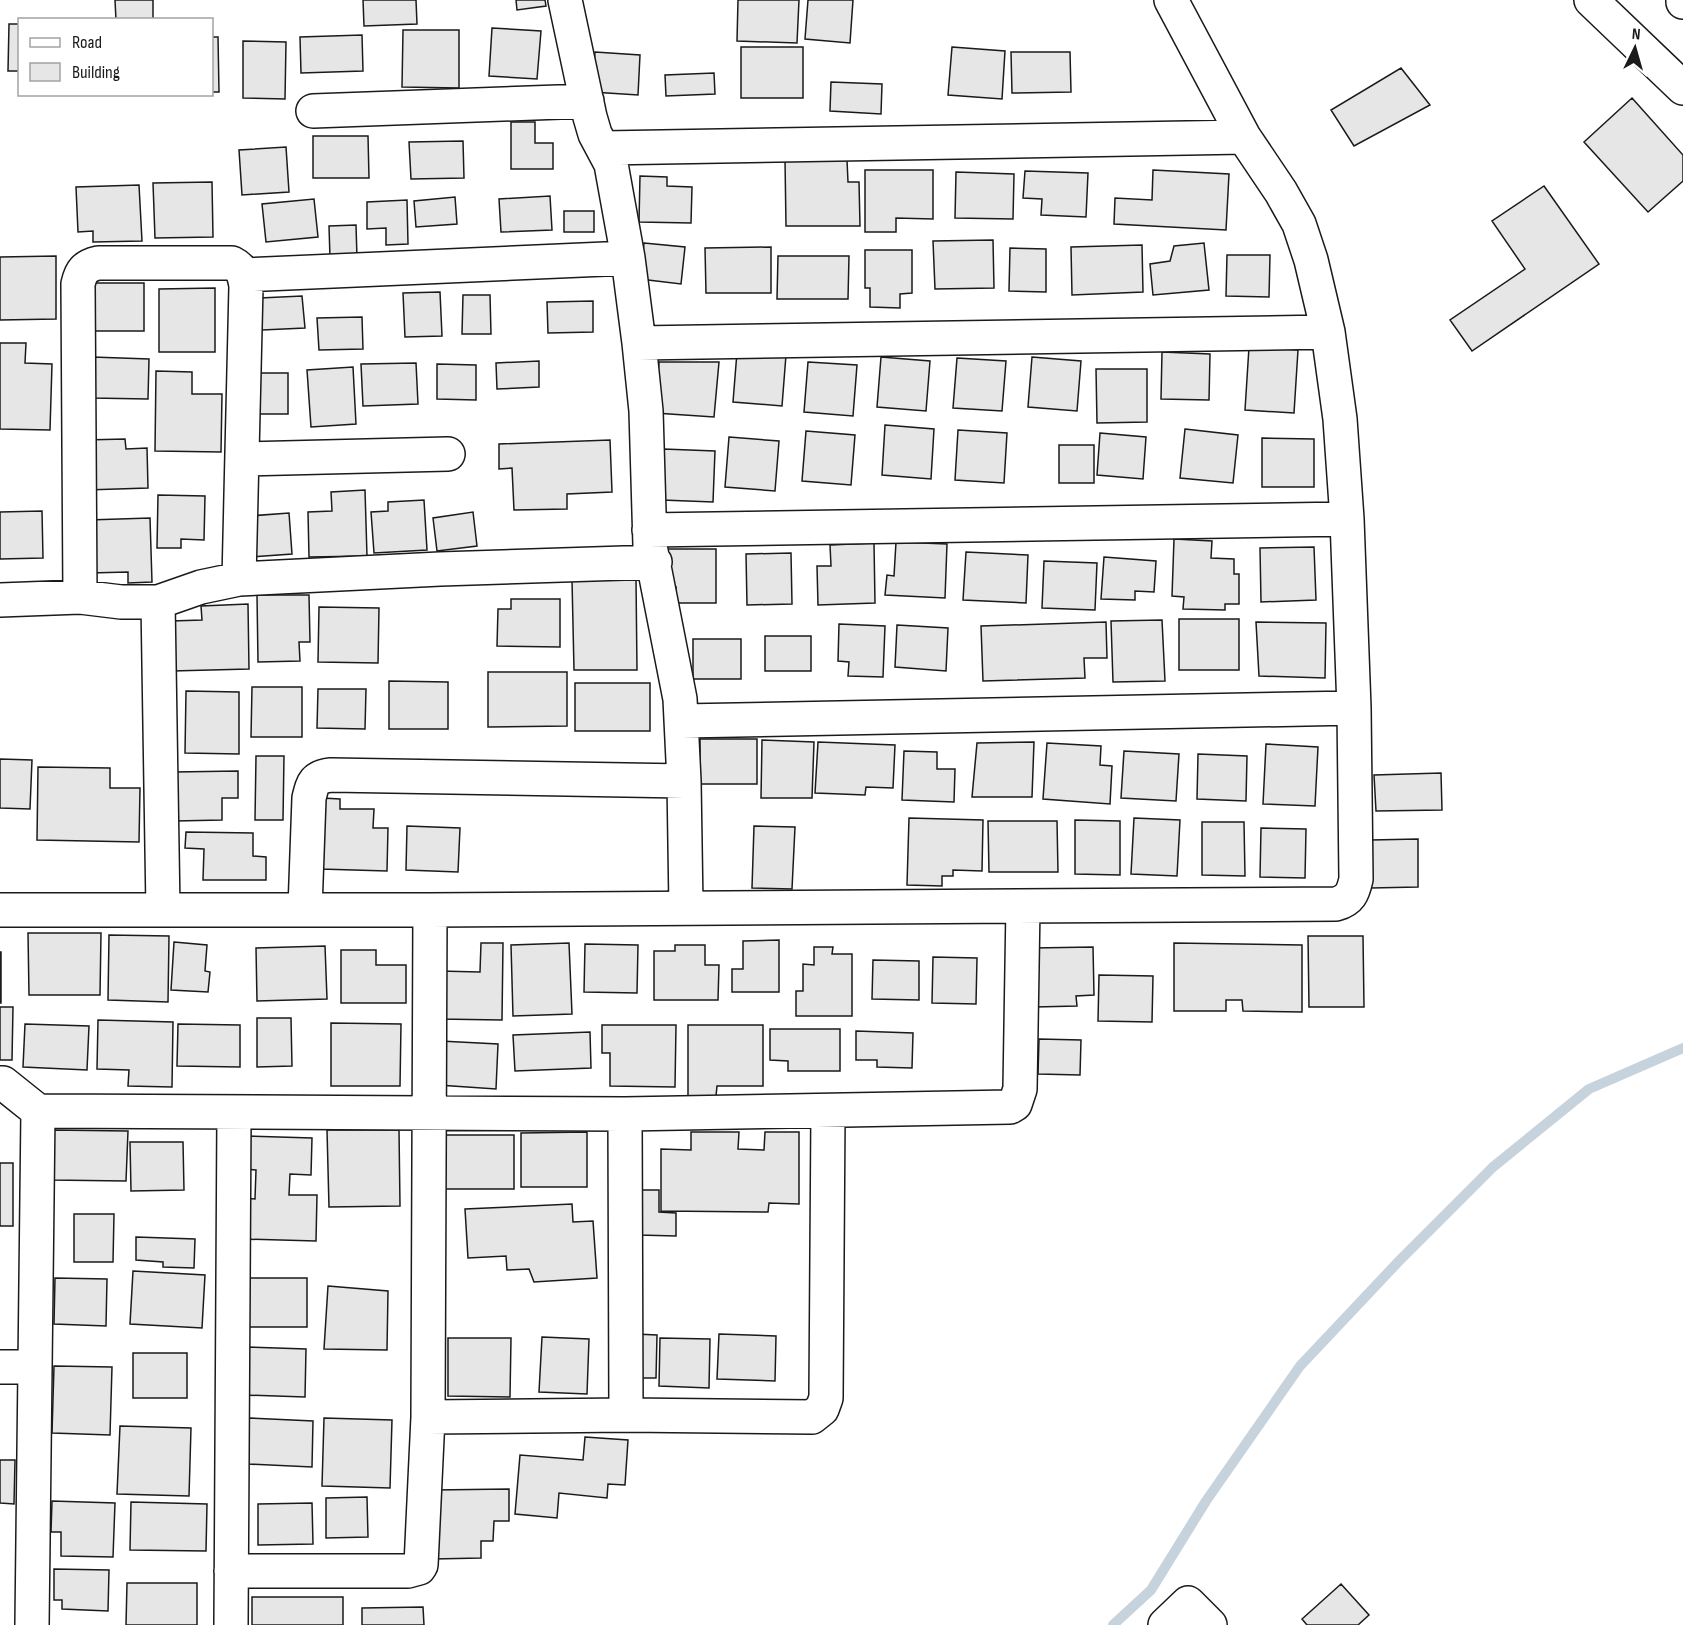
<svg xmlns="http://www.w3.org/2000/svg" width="1683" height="1625" font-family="'Sofia Sans Condensed',sans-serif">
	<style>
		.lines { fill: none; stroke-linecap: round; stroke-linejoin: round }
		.stream { stroke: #c6d2dc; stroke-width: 10 }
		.building { fill: #e6e6e6; stroke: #1a1a1a; stroke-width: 1.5 }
		.minor-casing { stroke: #1a1a1a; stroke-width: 36 }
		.minor { stroke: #fff; stroke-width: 33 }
	</style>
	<rect width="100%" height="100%" fill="#fff"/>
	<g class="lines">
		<path class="stream" d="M 1113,1625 L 1151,1590 L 1206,1501 L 1300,1366 L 1399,1261 L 1493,1167 L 1589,1089 L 1683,1048"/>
	</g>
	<path class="building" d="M 115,0 L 153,0 L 153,20 L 116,20 Z
		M 363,0 L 416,0 L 417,24 L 364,26 Z
		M 516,0 L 545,0 L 546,6 L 517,10 Z
		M 738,0 L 799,0 L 797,43 L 737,41 Z
		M 808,0 L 853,0 L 850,43 L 805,39 Z
		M 9,24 L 20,24 L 20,71 L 8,71 Z
		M 492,28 L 541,31 L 537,79 L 489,76 Z
		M 403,30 L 459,30 L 459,88 L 402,87 Z
		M 362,35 L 363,71 L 301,73 L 300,37 Z
		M 212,37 L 218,37 L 219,92 L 212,92 Z
		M 243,41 L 286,42 L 285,99 L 243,98 Z
		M 741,47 L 803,47 L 803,98 L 741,98 Z
		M 952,47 L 1005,51 L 1002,99 L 948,95 Z
		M 595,52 L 640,55 L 638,95 L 592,92 Z
		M 1011,52 L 1070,52 L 1071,92 L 1012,93 Z
		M 1401,68 L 1430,105 L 1354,146 L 1331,110 Z
		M 714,73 L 715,94 L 666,96 L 665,75 Z
		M 831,82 L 882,84 L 881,114 L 830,111 Z
		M 1632,98 L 1683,155 L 1683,181 L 1648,212 L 1584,142 Z
		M 511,122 L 535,122 L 535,143 L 553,143 L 553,169 L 511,169 Z
		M 313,136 L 368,136 L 369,178 L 313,178 Z
		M 463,141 L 464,178 L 411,179 L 409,142 Z
		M 286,147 L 289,192 L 242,195 L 239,150 Z
		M 785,160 L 847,160 L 848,182 L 859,182 L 860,226 L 786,226 Z
		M 865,170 L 933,170 L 933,219 L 896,218 L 896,232 L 865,232 Z
		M 1153,170 L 1229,174 L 1226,230 L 1114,224 L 1115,198 L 1152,200 Z
		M 1025,171 L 1088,173 L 1086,217 L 1041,215 L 1042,199 L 1023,198 Z
		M 956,172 L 1014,174 L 1013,219 L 955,218 Z
		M 640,176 L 667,177 L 667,186 L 692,187 L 691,223 L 639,222 Z
		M 212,182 L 213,237 L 155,238 L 153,183 Z
		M 139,185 L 142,241 L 93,242 L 93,231 L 78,232 L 76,187 Z
		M 1544,186 L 1599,264 L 1472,351 L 1450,320 L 1525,269 L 1492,221 Z
		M 550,196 L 552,230 L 501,232 L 499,199 Z
		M 455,197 L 457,224 L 416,227 L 414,201 Z
		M 314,199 L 318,237 L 266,242 L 262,204 Z
		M 407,200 L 408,244 L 386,245 L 386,228 L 367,229 L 367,202 Z
		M 564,211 L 594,211 L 594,232 L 564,232 Z
		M 356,225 L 357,258 L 330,258 L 329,226 Z
		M 993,240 L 994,288 L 935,289 L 933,241 Z
		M 644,243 L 685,247 L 681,284 L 640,279 Z
		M 1204,243 L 1209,290 L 1153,295 L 1150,264 L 1170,261 L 1174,246 Z
		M 1142,245 L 1143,292 L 1072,295 L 1071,247 Z
		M 771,247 L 771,293 L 706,293 L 705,248 Z
		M 1010,248 L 1046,249 L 1046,292 L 1009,291 Z
		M 865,250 L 912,250 L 912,293 L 900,294 L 900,308 L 870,307 L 870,288 L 865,288 Z
		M 1227,255 L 1270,255 L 1269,297 L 1226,296 Z
		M 56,256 L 56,319 L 0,320 L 0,257 Z
		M 778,256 L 849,256 L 848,299 L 777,299 Z
		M 93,283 L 144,283 L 144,331 L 93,331 Z
		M 215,288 L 215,352 L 159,352 L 159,289 Z
		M 440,292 L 442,336 L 405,337 L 403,293 Z
		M 463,295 L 490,295 L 491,334 L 462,334 Z
		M 302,296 L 305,328 L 262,330 L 260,298 Z
		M 593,301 L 593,332 L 548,333 L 547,302 Z
		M 362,317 L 363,349 L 319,350 L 317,318 Z
		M 0,343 L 26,343 L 25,363 L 52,364 L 50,430 L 0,429 Z
		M 1249,347 L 1298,350 L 1294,413 L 1245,410 Z
		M 737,352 L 786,355 L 782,406 L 733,402 Z
		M 1162,352 L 1210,354 L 1209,400 L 1161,399 Z
		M 92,357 L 149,359 L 148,399 L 91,398 Z
		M 881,357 L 930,361 L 926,411 L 877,407 Z
		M 1032,357 L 1081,361 L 1077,411 L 1028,407 Z
		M 957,358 L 1006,361 L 1002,411 L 953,408 Z
		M 539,361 L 539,387 L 497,389 L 496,363 Z
		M 659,362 L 719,362 L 714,417 L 655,413 Z
		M 808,362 L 857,365 L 853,416 L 804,412 Z
		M 416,363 L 418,404 L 363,406 L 361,364 Z
		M 437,364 L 476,365 L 476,400 L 437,399 Z
		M 353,367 L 356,424 L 311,427 L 307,370 Z
		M 1096,369 L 1147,369 L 1147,422 L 1097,423 Z
		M 156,371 L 192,372 L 192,394 L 222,394 L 221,452 L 155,451 Z
		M 257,373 L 288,373 L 288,414 L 257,414 Z
		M 885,425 L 934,429 L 931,479 L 882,475 Z
		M 1185,429 L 1238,435 L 1233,483 L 1180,478 Z
		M 958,430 L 1007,433 L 1004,483 L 955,480 Z
		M 806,431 L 855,435 L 851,485 L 802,481 Z
		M 1100,433 L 1146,437 L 1143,479 L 1097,475 Z
		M 729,437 L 779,441 L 775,491 L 725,487 Z
		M 1262,438 L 1314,439 L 1314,487 L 1262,487 Z
		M 125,439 L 126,449 L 147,448 L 148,488 L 86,490 L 84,440 Z
		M 610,440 L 612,492 L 567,494 L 567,509 L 514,510 L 512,468 L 499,469 L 499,444 Z
		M 1059,445 L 1094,445 L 1094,483 L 1059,483 Z
		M 663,449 L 715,451 L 713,502 L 662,500 Z
		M 365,490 L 367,556 L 309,557 L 308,512 L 332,511 L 331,492 Z
		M 158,495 L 205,496 L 204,540 L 181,539 L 181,548 L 157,548 Z
		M 424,500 L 427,550 L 374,553 L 371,512 L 388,511 L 388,502 Z
		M 42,511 L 43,558 L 0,559 L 0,512 Z
		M 473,512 L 477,546 L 437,551 L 433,518 Z
		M 289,513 L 292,554 L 252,557 L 249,516 Z
		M 150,518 L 152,582 L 128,583 L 128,572 L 90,573 L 88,520 Z
		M 1174,539 L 1212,541 L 1211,558 L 1234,559 L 1234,574 L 1239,574 L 1239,604 L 1225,604 L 1225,610 L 1183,609 L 1184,597 L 1172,596 Z
		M 896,542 L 947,544 L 945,598 L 885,595 L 887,575 L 894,576 Z
		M 874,543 L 875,603 L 818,605 L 817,566 L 831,566 L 830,545 Z
		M 1314,547 L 1316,600 L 1261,602 L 1260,548 Z
		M 666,549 L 716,549 L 716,603 L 676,603 L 676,587 L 666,587 Z
		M 966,552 L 1028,555 L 1026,603 L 963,600 Z
		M 791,553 L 792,604 L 747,605 L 746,554 Z
		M 1104,557 L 1156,561 L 1154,592 L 1135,591 L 1135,600 L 1101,599 Z
		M 1044,561 L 1097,563 L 1095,610 L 1042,608 Z
		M 636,579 L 637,670 L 574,670 L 572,580 Z
		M 257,595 L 309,595 L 310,642 L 299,642 L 300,661 L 258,662 Z
		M 511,599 L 560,599 L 560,647 L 497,646 L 498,609 L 511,609 Z
		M 248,604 L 249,669 L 172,671 L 171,621 L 202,620 L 201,606 Z
		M 319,607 L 379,608 L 378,663 L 318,662 Z
		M 1179,619 L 1239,619 L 1239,670 L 1179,670 Z
		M 1162,620 L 1165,681 L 1113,682 L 1111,621 Z
		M 1106,622 L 1107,658 L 1084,658 L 1085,678 L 983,681 L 981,626 Z
		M 1256,622 L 1326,623 L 1325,678 L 1259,676 Z
		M 839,624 L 885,626 L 883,677 L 848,676 L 849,662 L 838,661 Z
		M 897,625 L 948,628 L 946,671 L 895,667 Z
		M 765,636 L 811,636 L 811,671 L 765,671 Z
		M 693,639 L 741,639 L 741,679 L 693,679 Z
		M 488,672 L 567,672 L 567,726 L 488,727 Z
		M 389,681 L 448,682 L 448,729 L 389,729 Z
		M 575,683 L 650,683 L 650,731 L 575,731 Z
		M 252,687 L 302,687 L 302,737 L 251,737 Z
		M 318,689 L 366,689 L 365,729 L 317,728 Z
		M 186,691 L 239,692 L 239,754 L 185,753 Z
		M 700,739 L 757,739 L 757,784 L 700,784 Z
		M 762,740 L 814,742 L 812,798 L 761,798 Z
		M 818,742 L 895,745 L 893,788 L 866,787 L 865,795 L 815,793 Z
		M 1034,742 L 1032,797 L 972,797 L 977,743 Z
		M 1047,743 L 1101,746 L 1100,765 L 1112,766 L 1110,804 L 1043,799 Z
		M 1266,744 L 1318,747 L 1315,806 L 1263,804 Z
		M 904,751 L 937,752 L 937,769 L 955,769 L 954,802 L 902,800 Z
		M 1124,751 L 1179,754 L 1176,801 L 1121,798 Z
		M 1198,754 L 1247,756 L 1246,801 L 1197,799 Z
		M 256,756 L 284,756 L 283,820 L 255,820 Z
		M 0,759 L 32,760 L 30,809 L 0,808 Z
		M 38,767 L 110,768 L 110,788 L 140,788 L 139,842 L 37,840 Z
		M 238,771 L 238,798 L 222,798 L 222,820 L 175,821 L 174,772 Z
		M 1441,773 L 1442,810 L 1376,811 L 1374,775 Z
		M 322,798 L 340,799 L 340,809 L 374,809 L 373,828 L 388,828 L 387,871 L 320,869 Z
		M 909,818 L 983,820 L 982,871 L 953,870 L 953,876 L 942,876 L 942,886 L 907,885 Z
		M 1134,818 L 1180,820 L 1177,876 L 1131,874 Z
		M 1075,820 L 1120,821 L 1120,875 L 1075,874 Z
		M 988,821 L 1057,821 L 1058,872 L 989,872 Z
		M 1202,822 L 1244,822 L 1245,876 L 1202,875 Z
		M 407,826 L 460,828 L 458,872 L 406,870 Z
		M 754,826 L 795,827 L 792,889 L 752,888 Z
		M 1261,828 L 1306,829 L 1305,878 L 1260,877 Z
		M 186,832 L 253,833 L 253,856 L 266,857 L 266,880 L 203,880 L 204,849 L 185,848 Z
		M 1418,839 L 1418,887 L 1371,888 L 1371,840 Z
		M 28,933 L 101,933 L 100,995 L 29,995 Z
		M 109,935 L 169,936 L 168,1002 L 108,1000 Z
		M 1308,936 L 1363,936 L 1364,1007 L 1309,1007 Z
		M 779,940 L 779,992 L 732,992 L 732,969 L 743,969 L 743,941 Z
		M 174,942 L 207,945 L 205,971 L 210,972 L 208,992 L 171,990 Z
		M 481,943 L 503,943 L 502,1020 L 438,1019 L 439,971 L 480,972 Z
		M 569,943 L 572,1014 L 513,1016 L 511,945 Z
		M 1174,943 L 1302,945 L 1302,1012 L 1243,1011 L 1242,1000 L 1226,1000 L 1226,1011 L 1174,1011 Z
		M 585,944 L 638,945 L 637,993 L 584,992 Z
		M 675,945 L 705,945 L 705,965 L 719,965 L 718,1000 L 654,1000 L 654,951 L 675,951 Z
		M 325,946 L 327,999 L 257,1001 L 256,948 Z
		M 814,947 L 833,947 L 832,954 L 852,954 L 852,1016 L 796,1016 L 796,991 L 803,991 L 803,964 L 814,965 Z
		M 1093,947 L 1094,995 L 1076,996 L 1077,1006 L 1035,1007 L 1033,948 Z
		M 341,950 L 376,950 L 376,965 L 406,965 L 406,1003 L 341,1003 Z
		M 0,952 L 1,952 L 1,1003 L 0,1003 Z
		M 933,957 L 977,958 L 976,1004 L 932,1003 Z
		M 873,960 L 919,961 L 919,1000 L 872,999 Z
		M 1099,975 L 1153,976 L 1152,1022 L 1098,1021 Z
		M 0,1007 L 13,1007 L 12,1060 L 0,1060 Z
		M 257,1018 L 291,1018 L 292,1066 L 257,1067 Z
		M 98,1020 L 173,1022 L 172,1087 L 128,1086 L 129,1070 L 97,1069 Z
		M 331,1023 L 401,1024 L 400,1086 L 331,1086 Z
		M 25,1024 L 89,1026 L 87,1070 L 23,1067 Z
		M 178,1024 L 240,1025 L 240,1067 L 177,1066 Z
		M 602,1025 L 676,1025 L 675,1087 L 610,1086 L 610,1053 L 602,1053 Z
		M 688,1025 L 763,1025 L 763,1086 L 717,1086 L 716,1096 L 688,1096 Z
		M 770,1029 L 840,1029 L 840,1071 L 788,1071 L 788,1061 L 770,1060 Z
		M 856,1031 L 913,1033 L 912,1068 L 877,1067 L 877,1060 L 856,1060 Z
		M 590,1032 L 591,1068 L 515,1071 L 513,1035 Z
		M 1039,1039 L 1081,1040 L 1080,1075 L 1038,1074 Z
		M 440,1041 L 498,1044 L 496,1089 L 438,1085 Z
		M 51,1130 L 128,1131 L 126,1181 L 50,1180 Z
		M 327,1130 L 399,1130 L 400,1206 L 329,1207 Z
		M 587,1132 L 587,1187 L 521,1187 L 521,1133 Z
		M 691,1132 L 739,1132 L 738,1149 L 764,1150 L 765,1132 L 799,1132 L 799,1204 L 769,1203 L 768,1212 L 661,1211 L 661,1149 L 691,1150 Z
		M 438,1135 L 514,1135 L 514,1189 L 438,1189 Z
		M 246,1136 L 312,1138 L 311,1175 L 290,1174 L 289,1195 L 317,1195 L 316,1241 L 241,1239 L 242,1198 L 255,1199 L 256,1170 L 245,1169 Z
		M 130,1142 L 183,1142 L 184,1190 L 131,1191 Z
		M 0,1163 L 13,1163 L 13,1226 L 0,1226 Z
		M 638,1190 L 659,1190 L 659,1212 L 676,1213 L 676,1236 L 638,1235 Z
		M 572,1204 L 573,1222 L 593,1221 L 597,1278 L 534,1282 L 529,1269 L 507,1270 L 506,1256 L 468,1258 L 465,1209 Z
		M 74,1214 L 114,1214 L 113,1262 L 74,1262 Z
		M 136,1237 L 195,1239 L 194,1268 L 163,1267 L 163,1262 L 136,1260 Z
		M 133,1271 L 205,1275 L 202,1328 L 130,1324 Z
		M 55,1278 L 107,1279 L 106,1326 L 54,1324 Z
		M 244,1278 L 307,1278 L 307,1327 L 243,1327 Z
		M 328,1286 L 388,1291 L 387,1350 L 324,1349 Z
		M 635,1334 L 657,1335 L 656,1378 L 634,1378 Z
		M 719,1334 L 776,1336 L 775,1381 L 717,1379 Z
		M 542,1337 L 589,1339 L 587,1394 L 539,1392 Z
		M 448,1338 L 511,1338 L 510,1397 L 448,1396 Z
		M 660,1338 L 710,1339 L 709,1388 L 659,1386 Z
		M 245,1347 L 306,1349 L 305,1397 L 243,1395 Z
		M 133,1353 L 187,1353 L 187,1398 L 133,1398 Z
		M 54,1366 L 112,1367 L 110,1435 L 52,1433 Z
		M 249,1418 L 313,1421 L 312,1467 L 248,1464 Z
		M 324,1418 L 392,1420 L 390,1488 L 322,1486 Z
		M 120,1426 L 191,1428 L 189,1496 L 117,1494 Z
		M 585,1437 L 628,1440 L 625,1485 L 608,1484 L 607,1498 L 559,1493 L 557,1518 L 515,1514 L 520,1455 L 583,1460 Z
		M 0,1460 L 15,1460 L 14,1504 L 0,1503 Z
		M 509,1489 L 509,1521 L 494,1521 L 493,1541 L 481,1541 L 481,1558 L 433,1559 L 433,1490 Z
		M 367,1497 L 368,1537 L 326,1538 L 326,1498 Z
		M 52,1501 L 115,1503 L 113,1557 L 61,1556 L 61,1532 L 51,1532 Z
		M 131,1502 L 207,1504 L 206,1551 L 130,1550 Z
		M 312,1503 L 313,1544 L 258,1545 L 258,1504 Z
		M 54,1569 L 109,1570 L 108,1611 L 62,1609 L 62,1600 L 54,1600 Z
		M 127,1583 L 197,1583 L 197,1625 L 126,1625 Z
		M 1341,1584 L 1369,1615 L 1358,1625 L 1307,1625 L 1302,1619 Z
		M 252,1597 L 343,1597 L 343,1625 L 252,1625 Z
		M 423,1607 L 424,1625 L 362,1625 L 362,1608 Z"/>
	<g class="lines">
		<defs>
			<path id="minor" d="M 565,0 L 590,117 L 595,134 L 611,164 L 628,258 L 639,343 L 646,411 L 650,546 L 680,699 L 684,781 L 686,907
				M 1591,0 L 1683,88
				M 1683,0 L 1683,2
				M 313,111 L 587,101
				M 604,148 L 1244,137
				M 244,275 L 628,258
				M 639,343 L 1328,332
				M 242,459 L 448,454
				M 649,530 L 1347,519
				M 80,597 L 78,284 C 81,271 85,266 98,263 L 232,263 C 242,268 244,274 246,286 L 239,579
				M 0,600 L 80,597 L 121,602 L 158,602 L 201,587 L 239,579 L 440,569 L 655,562
				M 158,602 L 163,910
				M 682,721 L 1354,708
				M 305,909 L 309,798 C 313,782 314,777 331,775 L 684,781
				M 0,910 L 430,910 L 1336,904 C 1350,900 1353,893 1356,879 L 1354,708 L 1347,519 L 1340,419 L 1328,332 L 1311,260 L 1299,224 L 1281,192 L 1244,137 L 1171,0
				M 0,1083 L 3,1083 L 38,1111 L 625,1114
				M 828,1112 L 826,1398 L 822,1409 L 812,1417 L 626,1415 L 625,1114 L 1010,1107 L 1015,1104 L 1020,1089 L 1023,906
				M 0,1367 L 35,1367
				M 428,1417 L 626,1415
				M 231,1571 L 408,1571 L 419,1568 L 421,1565 L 428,1417 L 430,910
				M 32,1625 L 38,1111
				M 231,1625 L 234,1112
				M 1165,1625 L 1188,1603 L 1210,1625"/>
		</defs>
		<use href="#minor" class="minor-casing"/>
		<use href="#minor" class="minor"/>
	</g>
	<rect x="18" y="18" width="195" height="78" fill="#ffffff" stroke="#a3a3a3" stroke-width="1.5"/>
	<rect x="30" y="38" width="30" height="9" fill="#ffffff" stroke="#a3a3a3" stroke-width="1.5"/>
	<text x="72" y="48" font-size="18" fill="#1a1a1a">Road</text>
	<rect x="30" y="63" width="30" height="18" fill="#e6e6e6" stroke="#a3a3a3" stroke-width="1.5"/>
	<text x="72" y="78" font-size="18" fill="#1a1a1a">Building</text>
	<g transform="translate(1635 48) rotate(5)" stroke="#ffffff" stroke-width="4.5" paint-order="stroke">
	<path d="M0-4.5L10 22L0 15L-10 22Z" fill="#1a1a1a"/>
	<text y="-9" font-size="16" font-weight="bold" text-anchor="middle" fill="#1a1a1a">N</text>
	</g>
</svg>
